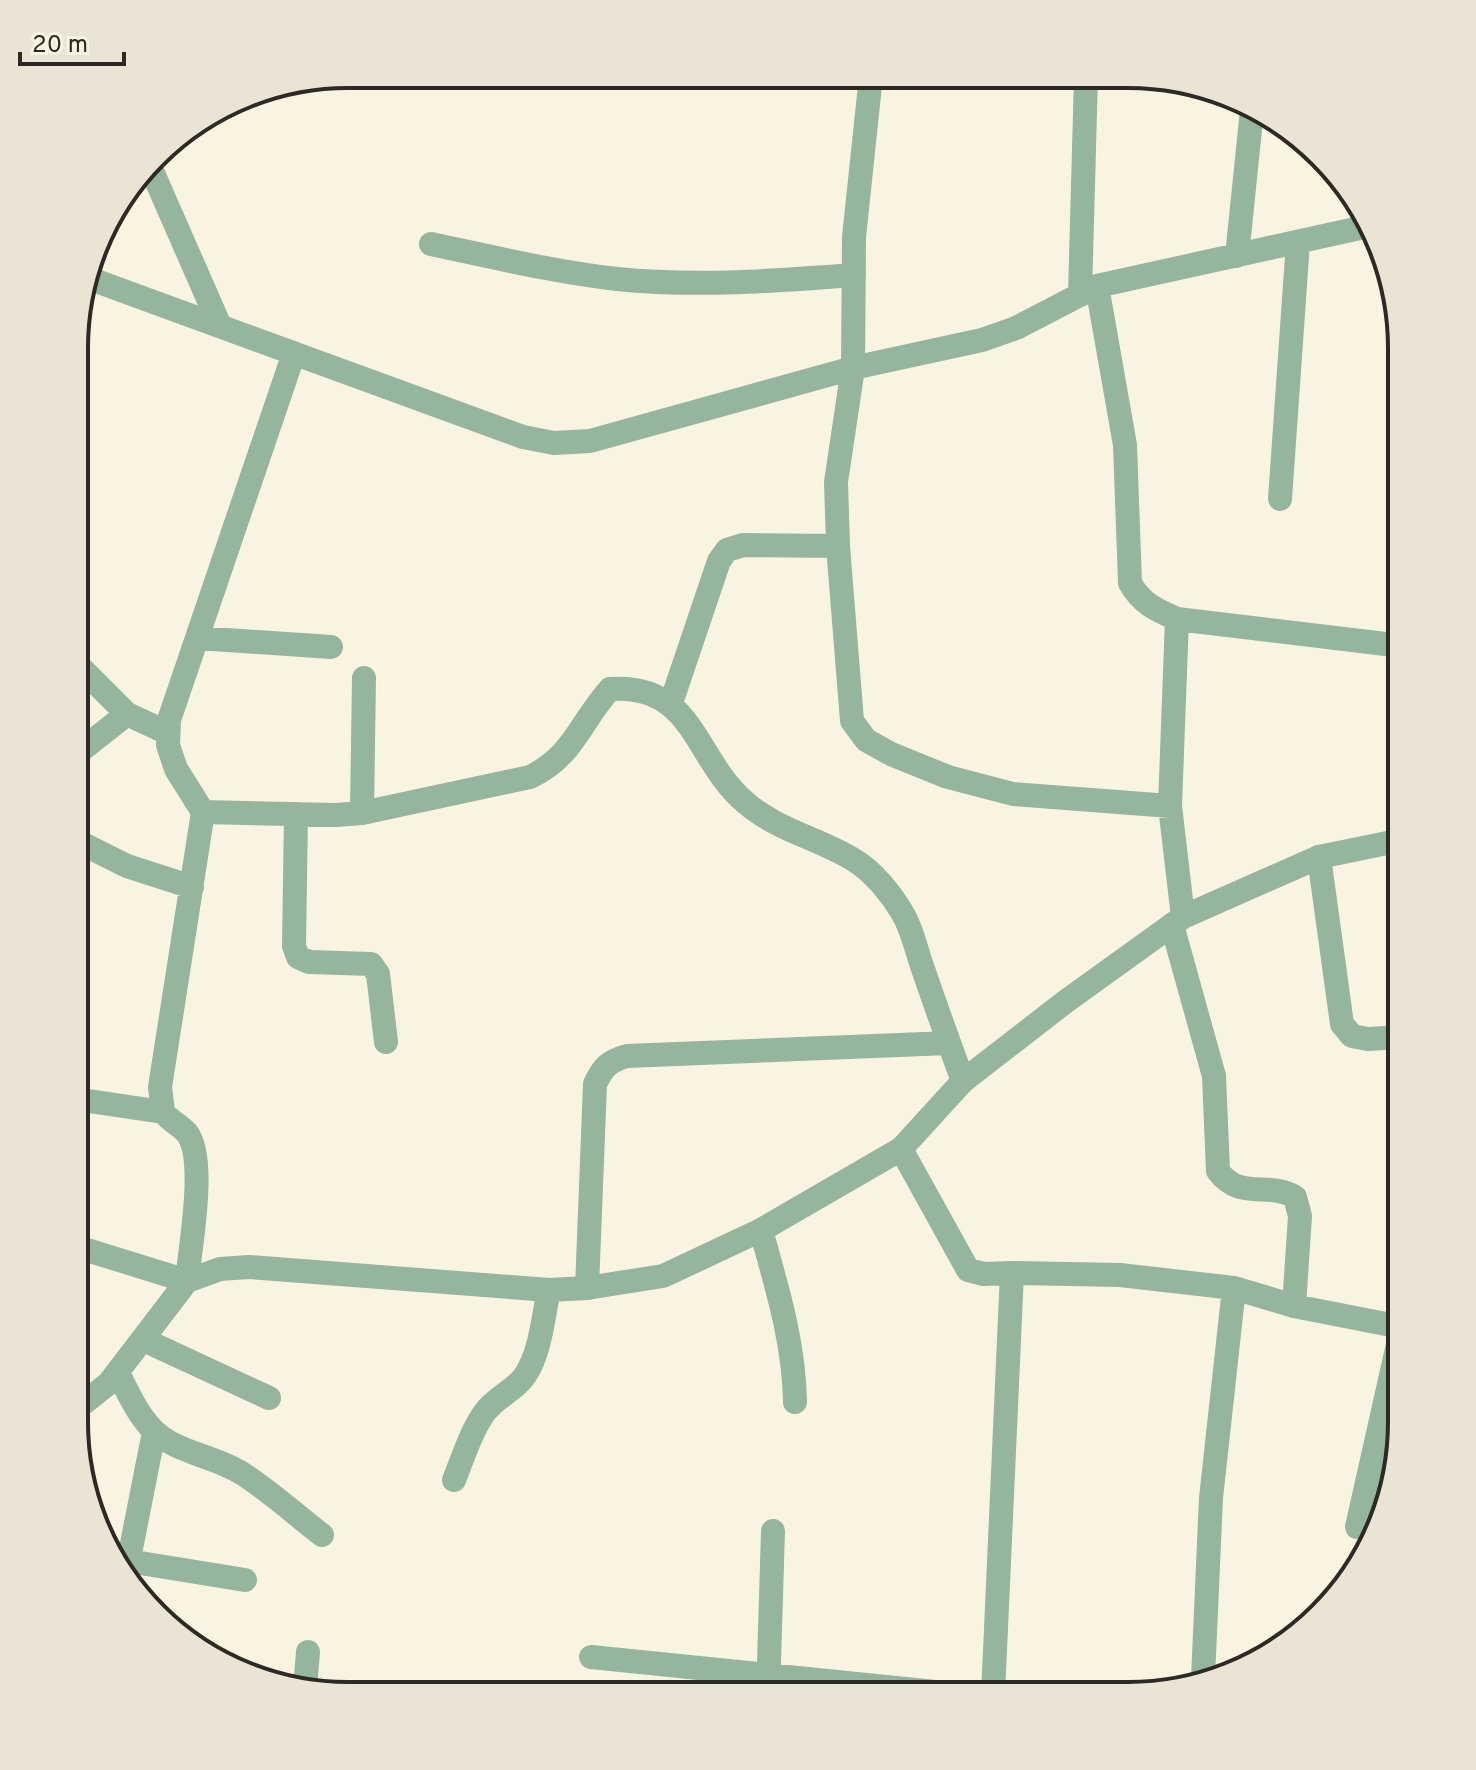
<svg xmlns="http://www.w3.org/2000/svg" width="1476" height="1770" font-family="Overpass,sans-serif">
	<style>
		.lines { fill: none; stroke-linecap: round; stroke-linejoin: round }
		.minor { stroke: #95b69c; stroke-width: 24 }
		.tertiary { stroke: #95b69c; stroke-width: 24 }
		.rim { fill: none; stroke: #2c2a23; stroke-width: 4 }
	</style>
	<rect width="100%" height="100%" fill="#f9f4e2"/>
	<g class="lines">
		<path class="minor" d="M 871,76 L 854,237 L 853,368 L 836,482 L 838,546 L 852,721 L 866,740 L 891,754 L 948,777 L 1013,794 L 1170,806
			M 149,164 L 220,326
			M 431,244 C 493,257 554,272 617,279 C 696,287 775,281 854,275
			M 1237,256 L 1252,110
			M 88,278 L 523,437 L 554,443 L 590,441 L 853,368 L 982,340 L 1016,328 L 1097,286 L 1369,226
			M 1097,286 L 1125,445 L 1130,583 C 1141,603 1156,610 1177,619
			M 1080,295 L 1086,76
			M 1280,499 L 1298,242
			M 198,638 L 331,647
			M 76,663 L 127,714 L 168,733
			M 671,703 L 719,561 L 727,550 L 743,545 L 838,546
			M 75,755 L 127,714
			M 203,812 L 336,815 L 362,813 L 530,777 C 574,756 580,722 610,689 C 695,683 694,760 746,803 C 777,830 820,839 854,860 C 874,872 892,895 903,914 C 912,929 916,949 922,966 C 935,1004 949,1043 963,1081
			M 362,813 L 364,678
			M 296,814 L 294,946 L 298,957 L 309,962 L 371,964 L 378,974 L 386,1042
			M 75,840 L 127,866 L 192,887
			M 1319,857 L 1342,1024 L 1352,1036 L 1368,1039 L 1402,1037
			M 1183,917 L 1170,806 L 1177,619 L 1402,646
			M 1172,925 L 1214,1076 L 1218,1171 C 1240,1201 1268,1181 1295,1197 L 1300,1216 L 1294,1306
			M 75,1099 L 163,1112
			M 901,1149 L 968,1270 L 984,1274 L 1012,1273 L 993,1695
			M 761,1230 C 777,1288 794,1342 795,1402
			M 74,1246 L 187,1281 C 190,1247 207,1159 187,1133 C 180,1125 170,1121 163,1112 L 160,1087 L 203,812 L 176,769 L 168,745 L 169,720 L 294,353
			M 1012,1273 L 1120,1275 L 1234,1288 L 1294,1306 L 1401,1327
			M 587,1288 L 595,1084 C 603,1067 609,1061 627,1056 L 949,1043
			M 144,1340 L 269,1398
			M 118,1373 C 131,1398 143,1428 169,1442 C 192,1455 220,1459 243,1474 C 271,1492 296,1515 322,1535
			M 454,1480 C 463,1458 471,1431 485,1412 C 497,1396 516,1390 526,1374 C 541,1350 543,1317 549,1290
			M 1357,1527 L 1401,1331
			M 128,1561 L 245,1580
			M 126,1574 L 154,1432
			M 591,1657 L 965,1695
			M 1203,1678 L 1211,1498 L 1234,1288
			M 305,1688 L 308,1652
			M 768,1695 L 773,1531"/>
		<path class="tertiary" d="M 74,1411 L 109,1383 L 187,1281 L 220,1269 L 249,1267 L 549,1290 L 587,1288 L 663,1276 L 761,1230 L 901,1149 L 963,1081 L 1065,1002 L 1183,917 L 1319,857 L 1402,840"/>
	</g>
	<path d="M0 0H1476V1770H0ZM348 88H1128A260 260 0 0 1 1388 348V1422A260 260 0 0 1 1128 1682H348A260 260 0 0 1 88 1422V348A260 260 0 0 1 348 88Z" fill="#e9e4d3" fill-rule="evenodd"/>
	<path class="rim" d="M348 88H1128A260 260 0 0 1 1388 348V1422A260 260 0 0 1 1128 1682H348A260 260 0 0 1 88 1422V348A260 260 0 0 1 348 88Z"/>
	<path d="M20 52v12h104v-12" fill="none" stroke="#2c2a23" stroke-width="4"/>
	<text x="32" y="52" font-size="24" fill="#2c2a23" stroke="#f9f4e2" stroke-width="6" paint-order="stroke">20 m</text>
</svg>
